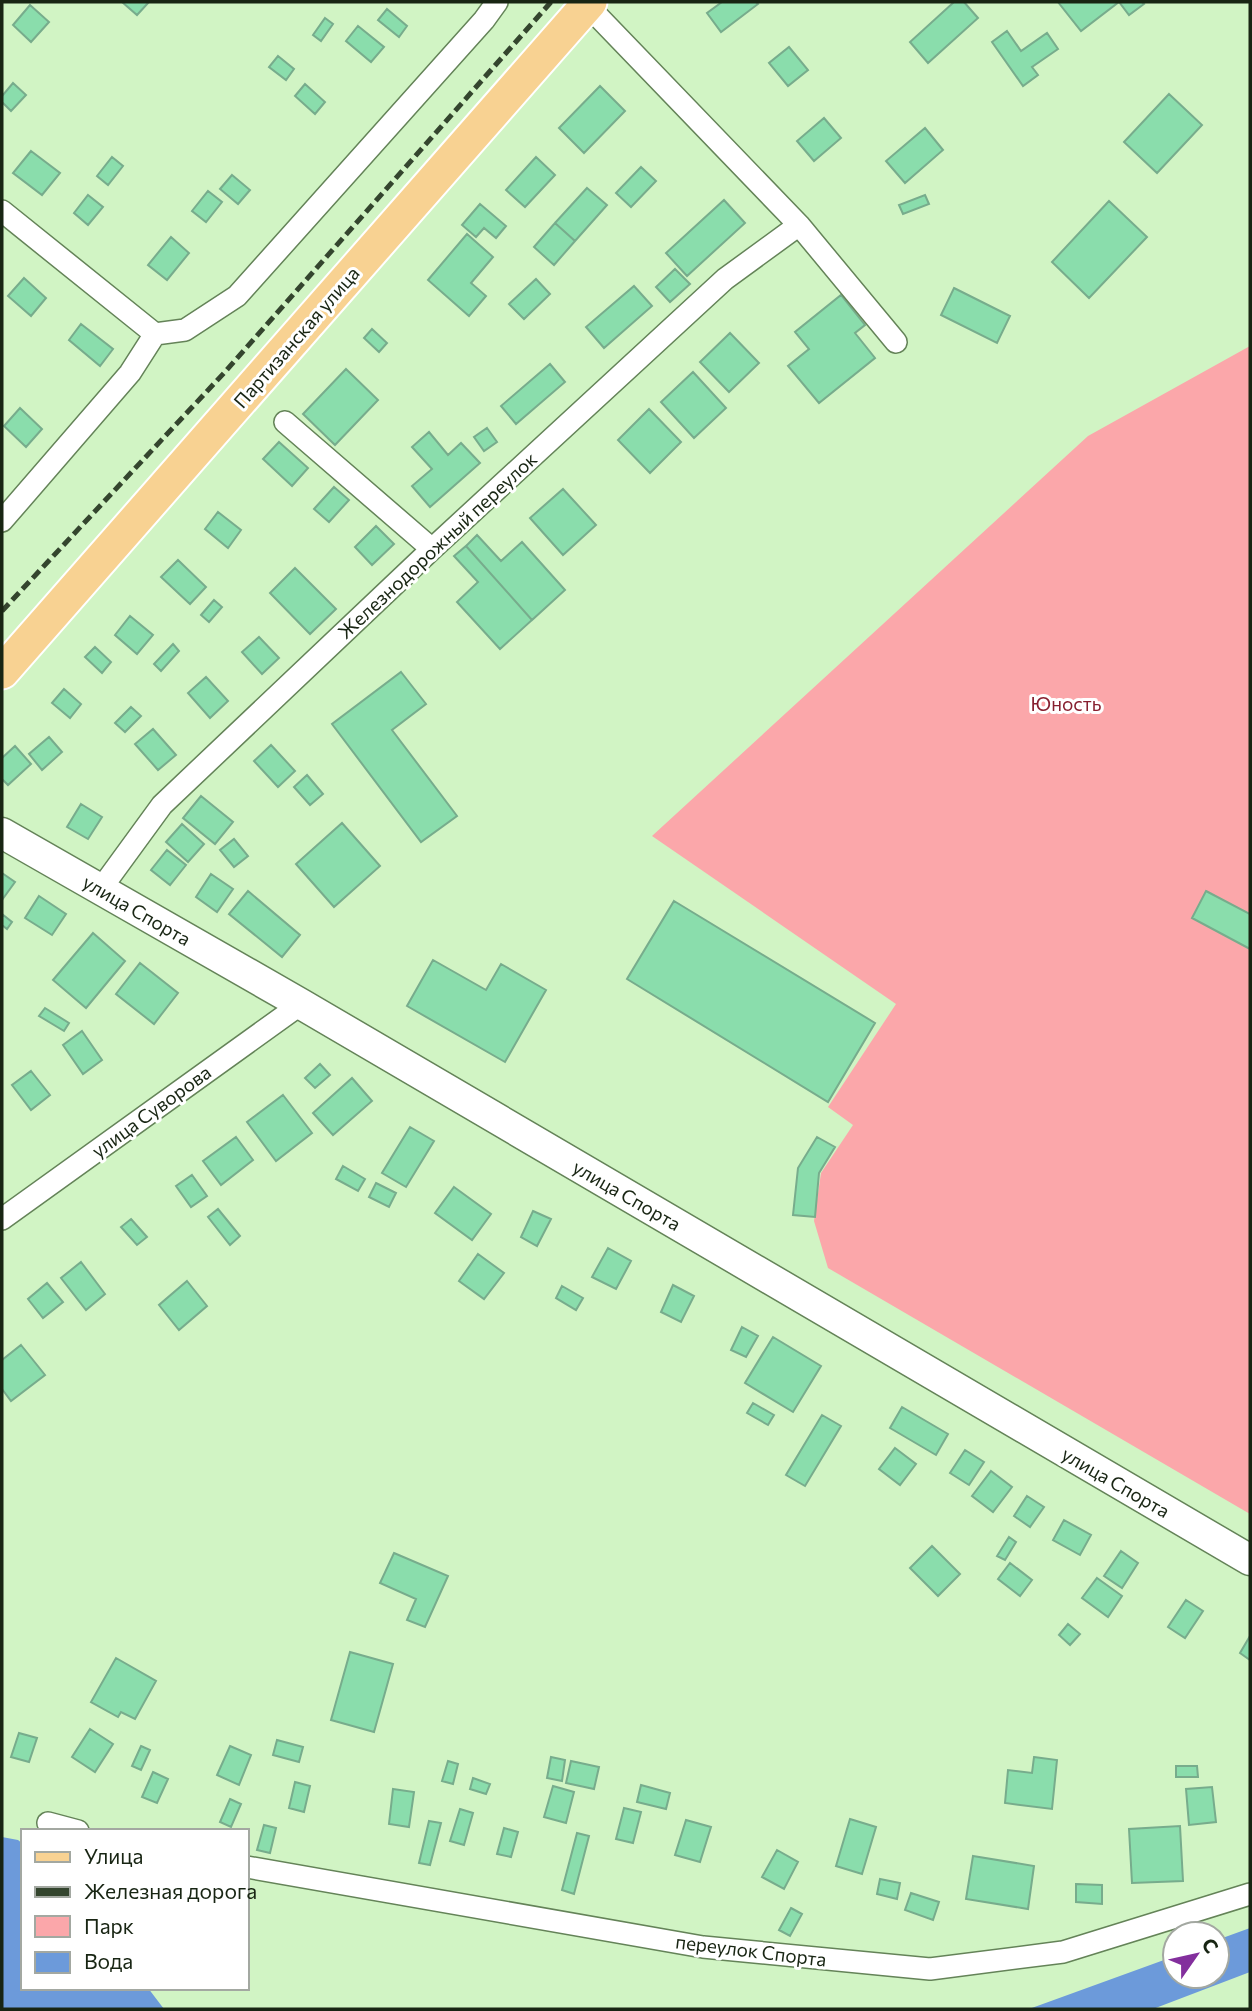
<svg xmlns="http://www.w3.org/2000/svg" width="1252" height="2011" font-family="Commissioner,sans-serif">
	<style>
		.green { fill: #fba7aa }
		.water { fill: #6c9ada }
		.building { fill: #8addac; stroke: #77ac8c; stroke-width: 2 }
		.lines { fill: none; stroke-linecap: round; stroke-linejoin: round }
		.street-casing { stroke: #648358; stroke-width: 24 }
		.secondary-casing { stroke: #648358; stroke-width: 33 }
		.primary-casing { stroke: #fff; stroke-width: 37 }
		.street { stroke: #fff; stroke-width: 21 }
		.secondary { stroke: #fff; stroke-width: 30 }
		.primary { stroke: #f8d292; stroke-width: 33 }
		.rail { stroke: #34452e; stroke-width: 5; stroke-dasharray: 10 5; stroke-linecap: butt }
		.labels { text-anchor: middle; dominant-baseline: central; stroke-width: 6; stroke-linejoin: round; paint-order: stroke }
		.street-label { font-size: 19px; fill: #182513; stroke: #fff }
		.park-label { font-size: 19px; fill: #872030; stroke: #fff }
	</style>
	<rect width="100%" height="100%" fill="#d1f4c4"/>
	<path class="green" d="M 1250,346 L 1250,1514 L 828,1268 L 814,1221 L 821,1173 L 853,1125 L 828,1107 L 896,1004 L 652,836 L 1088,436 Z"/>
	<path class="water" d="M 2,1837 L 18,1840 L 23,1844 L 23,1988 L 148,1988 L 164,2009 L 2,2009 Z
		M 1250,1928 L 1250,1972 L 1153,2009 L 1029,2009 L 1175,1956 L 1175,1976 L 1217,1976 L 1217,1940 Z"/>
	<path class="building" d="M 122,2 L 149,2 L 137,15 Z
		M 722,2 L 756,2 L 758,4 L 721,32 L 707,13 Z
		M 954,2 L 964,2 L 978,18 L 928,63 L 910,42 Z
		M 1058,2 L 1142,2 L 1144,4 L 1129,15 L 1119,2 L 1081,31 Z
		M 30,5 L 49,22 L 31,42 L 13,25 Z
		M 387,9 L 407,26 L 399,37 L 378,20 Z
		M 325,18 L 333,24 L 321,41 L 313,35 Z
		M 358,26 L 384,47 L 371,62 L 346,41 Z
		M 1007,31 L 1021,51 L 1047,33 L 1058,49 L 1032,67 L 1038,75 L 1023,86 L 992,42 Z
		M 789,47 L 808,70 L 788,86 L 769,63 Z
		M 278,56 L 294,69 L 286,80 L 269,67 Z
		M 13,83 L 26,95 L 11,111 L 2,102 L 2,96 Z
		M 305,84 L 325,102 L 315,114 L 295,96 Z
		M 600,86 L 625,111 L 584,153 L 559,128 Z
		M 1169,94 L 1202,125 L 1157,173 L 1124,142 Z
		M 824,118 L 841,138 L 814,161 L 797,141 Z
		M 925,128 L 943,150 L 905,183 L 886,161 Z
		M 31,151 L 60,173 L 42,195 L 13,173 Z
		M 112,157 L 123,166 L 108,185 L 97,176 Z
		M 536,157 L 555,175 L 525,207 L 506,190 Z
		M 641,167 L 656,181 L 631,207 L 616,193 Z
		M 232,175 L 250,190 L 238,204 L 220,189 Z
		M 587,188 L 607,205 L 575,241 L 555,223 Z
		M 208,191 L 222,202 L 206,222 L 192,211 Z
		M 88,195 L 103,207 L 88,225 L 74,213 Z
		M 925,195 L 929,204 L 903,214 L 899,205 Z
		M 724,200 L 745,223 L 687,276 L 666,253 Z
		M 1109,201 L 1147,237 L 1089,298 L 1052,262 Z
		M 480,204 L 506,226 L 496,238 L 484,228 L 476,237 L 462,225 Z
		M 555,223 L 575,241 L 554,265 L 534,247 Z
		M 467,234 L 493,257 L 471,283 L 486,296 L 469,316 L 428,280 Z
		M 171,237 L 189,253 L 167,280 L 148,265 Z
		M 675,269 L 690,284 L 670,302 L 656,287 Z
		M 24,278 L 46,298 L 31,316 L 8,296 Z
		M 536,279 L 550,294 L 524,319 L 509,304 Z
		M 634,286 L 652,306 L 604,348 L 586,327 Z
		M 954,288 L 1010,316 L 997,343 L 941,315 Z
		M 841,295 L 865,325 L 855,333 L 875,358 L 819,403 L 788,366 L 809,349 L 795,332 Z
		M 81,324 L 113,349 L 100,366 L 69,340 Z
		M 372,329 L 387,343 L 379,352 L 364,338 Z
		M 730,333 L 759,363 L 729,392 L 700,362 Z
		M 550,364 L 565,382 L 516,424 L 501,406 Z
		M 346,369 L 378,400 L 335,445 L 303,414 Z
		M 693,372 L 726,408 L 694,438 L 661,402 Z
		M 20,408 L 42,429 L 26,447 L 4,426 Z
		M 649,409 L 681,442 L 650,473 L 618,440 Z
		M 487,428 L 497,442 L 484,451 L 474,437 Z
		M 429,432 L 448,455 L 461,443 L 480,463 L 430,507 L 412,486 L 432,469 L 412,447 Z
		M 279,442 L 308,468 L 292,486 L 263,459 Z
		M 334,487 L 349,500 L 329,522 L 314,509 Z
		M 563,489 L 596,525 L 563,555 L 530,518 Z
		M 218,512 L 241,530 L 228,548 L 205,529 Z
		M 376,526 L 394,544 L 372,565 L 355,547 Z
		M 477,535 L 501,561 L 522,542 L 565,590 L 532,620 L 466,546 Z
		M 466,546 L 532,620 L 500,649 L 457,602 L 478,582 L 454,556 Z
		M 178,560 L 206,587 L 190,604 L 161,577 Z
		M 295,568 L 336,609 L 310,634 L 270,593 Z
		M 214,600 L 222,607 L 209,622 L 201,615 Z
		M 130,616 L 153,635 L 137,654 L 115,635 Z
		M 259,637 L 279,658 L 262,674 L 242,652 Z
		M 173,644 L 179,651 L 161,671 L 154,664 Z
		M 95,647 L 111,662 L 102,673 L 85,657 Z
		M 401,672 L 426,704 L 392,730 L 457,816 L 421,842 L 332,724 Z
		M 206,677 L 228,701 L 210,718 L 188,693 Z
		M 64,689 L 81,704 L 70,718 L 52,703 Z
		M 131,707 L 141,716 L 125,732 L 115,723 Z
		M 153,729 L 176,755 L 158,770 L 135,744 Z
		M 49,737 L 62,752 L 42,770 L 29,754 Z
		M 271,745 L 295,771 L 278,787 L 254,761 Z
		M 15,746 L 31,764 L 8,785 L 2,779 L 2,758 Z
		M 307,775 L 323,794 L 310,805 L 294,787 Z
		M 201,796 L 233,822 L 215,844 L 183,818 Z
		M 81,804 L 102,817 L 88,839 L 67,827 Z
		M 342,823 L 380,866 L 334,907 L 296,864 Z
		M 182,824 L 204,844 L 188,862 L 166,842 Z
		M 234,839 L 248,856 L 234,867 L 220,850 Z
		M 167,850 L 186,865 L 170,885 L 151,870 Z
		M 2,873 L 15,882 L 2,900 Z
		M 211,874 L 233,889 L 217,912 L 196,897 Z
		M 248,891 L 300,935 L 282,957 L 229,914 Z
		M 1206,891 L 1250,914 L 1250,949 L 1192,918 Z
		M 39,896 L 66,914 L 52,935 L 25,918 Z
		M 674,901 L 875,1023 L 828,1102 L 627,979 Z
		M 2,914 L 12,922 L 7,929 L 2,925 Z
		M 93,933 L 125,961 L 86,1008 L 53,980 Z
		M 433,960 L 486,990 L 501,964 L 546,990 L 505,1062 L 407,1006 Z
		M 140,963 L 178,993 L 154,1024 L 116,994 Z
		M 45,1008 L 69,1023 L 64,1031 L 39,1016 Z
		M 82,1031 L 102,1060 L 83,1074 L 63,1045 Z
		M 320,1064 L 330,1075 L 315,1088 L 305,1078 Z
		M 31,1071 L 50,1095 L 31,1110 L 12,1085 Z
		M 352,1078 L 372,1101 L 333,1135 L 313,1113 Z
		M 283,1095 L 312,1133 L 276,1161 L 247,1122 Z
		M 410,1127 L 434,1141 L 406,1187 L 382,1173 Z
		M 236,1137 L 253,1160 L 221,1185 L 203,1161 Z
		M 817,1137 L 835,1147 L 819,1173 L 815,1217 L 793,1215 L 798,1168 Z
		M 343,1166 L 365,1179 L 358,1191 L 336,1179 Z
		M 192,1175 L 207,1196 L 191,1207 L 176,1186 Z
		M 376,1183 L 396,1193 L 389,1207 L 369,1197 Z
		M 454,1187 L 491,1214 L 472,1240 L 435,1213 Z
		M 218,1209 L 240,1236 L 230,1245 L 208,1217 Z
		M 533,1211 L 551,1219 L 537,1246 L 521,1237 Z
		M 131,1219 L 147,1237 L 137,1245 L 121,1227 Z
		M 608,1248 L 631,1261 L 616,1289 L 592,1277 Z
		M 478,1254 L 504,1273 L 484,1299 L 459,1281 Z
		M 81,1262 L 105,1294 L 86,1310 L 61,1278 Z
		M 187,1281 L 207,1306 L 179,1330 L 159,1305 Z
		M 47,1283 L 63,1302 L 43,1318 L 28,1299 Z
		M 673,1285 L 694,1296 L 681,1322 L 661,1312 Z
		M 562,1286 L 583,1298 L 576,1310 L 556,1298 Z
		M 742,1327 L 758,1336 L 746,1357 L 731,1350 Z
		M 773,1337 L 821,1366 L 793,1412 L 745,1383 Z
		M 21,1345 L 45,1375 L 11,1401 L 2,1389 L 2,1360 Z
		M 753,1403 L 774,1415 L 768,1425 L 747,1413 Z
		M 902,1407 L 948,1434 L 936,1455 L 890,1428 Z
		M 822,1415 L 841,1426 L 805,1486 L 786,1475 Z
		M 895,1448 L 916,1464 L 900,1485 L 879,1469 Z
		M 965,1450 L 984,1462 L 969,1485 L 950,1473 Z
		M 991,1471 L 1012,1487 L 993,1512 L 972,1496 Z
		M 1027,1496 L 1044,1507 L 1030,1527 L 1014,1516 Z
		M 1064,1520 L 1091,1535 L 1080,1555 L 1053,1540 Z
		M 1009,1537 L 1016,1542 L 1005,1560 L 997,1556 Z
		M 932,1546 L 960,1574 L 938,1596 L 910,1568 Z
		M 1121,1551 L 1138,1563 L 1122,1588 L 1104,1576 Z
		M 394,1553 L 448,1576 L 425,1627 L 407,1620 L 416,1599 L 380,1583 Z
		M 1010,1563 L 1032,1580 L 1020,1596 L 998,1579 Z
		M 1097,1578 L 1122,1596 L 1108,1617 L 1082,1598 Z
		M 1186,1600 L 1203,1611 L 1185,1638 L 1168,1627 Z
		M 1068,1624 L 1080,1634 L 1070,1645 L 1059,1635 Z
		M 1250,1636 L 1250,1660 L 1240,1653 Z
		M 350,1652 L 393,1664 L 374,1732 L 331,1720 Z
		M 116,1658 L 156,1681 L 135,1719 L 121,1712 L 118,1717 L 91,1702 Z
		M 90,1729 L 113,1744 L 95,1772 L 72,1757 Z
		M 19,1733 L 37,1738 L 29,1762 L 11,1757 Z
		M 277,1740 L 303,1747 L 299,1762 L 273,1755 Z
		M 141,1746 L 150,1750 L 141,1770 L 132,1766 Z
		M 230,1746 L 251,1755 L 239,1785 L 217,1775 Z
		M 551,1757 L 565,1760 L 562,1781 L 547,1778 Z
		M 1034,1757 L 1057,1760 L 1052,1809 L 1005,1803 L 1008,1770 L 1032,1773 Z
		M 448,1761 L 458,1764 L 453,1784 L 442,1781 Z
		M 571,1761 L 599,1767 L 594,1789 L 566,1783 Z
		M 1176,1766 L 1197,1766 L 1198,1777 L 1176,1777 Z
		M 153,1772 L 168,1779 L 157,1803 L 142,1797 Z
		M 473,1778 L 490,1784 L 486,1794 L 470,1789 Z
		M 295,1782 L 310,1786 L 304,1812 L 289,1808 Z
		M 641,1785 L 670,1793 L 666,1809 L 637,1802 Z
		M 553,1786 L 574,1792 L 566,1823 L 544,1817 Z
		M 1212,1787 L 1216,1822 L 1189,1825 L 1186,1789 Z
		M 393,1789 L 414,1792 L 409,1827 L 389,1824 Z
		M 230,1799 L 241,1804 L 231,1827 L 220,1822 Z
		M 624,1808 L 641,1812 L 633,1843 L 616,1839 Z
		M 460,1809 L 473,1813 L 464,1845 L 450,1841 Z
		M 850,1819 L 876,1827 L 862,1874 L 836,1866 Z
		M 686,1820 L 711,1827 L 700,1862 L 675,1855 Z
		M 429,1821 L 441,1823 L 430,1865 L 419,1863 Z
		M 264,1825 L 276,1828 L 270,1853 L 257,1850 Z
		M 1180,1826 L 1183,1881 L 1132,1883 L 1129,1829 Z
		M 504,1828 L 518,1832 L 511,1857 L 497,1854 Z
		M 577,1833 L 589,1836 L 574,1894 L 562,1890 Z
		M 777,1850 L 798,1862 L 784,1889 L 762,1877 Z
		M 973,1856 L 1034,1866 L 1028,1909 L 966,1899 Z
		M 880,1879 L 900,1883 L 897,1899 L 877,1894 Z
		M 1076,1884 L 1102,1885 L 1102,1904 L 1076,1902 Z
		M 911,1893 L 939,1902 L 933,1920 L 905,1910 Z
		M 791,1908 L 802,1914 L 790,1936 L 779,1930 Z"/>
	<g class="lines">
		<defs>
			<path id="street" d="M 587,5 L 799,225 L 896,342
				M 2,211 L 155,334
				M 285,422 L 432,549
				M 2,521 L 130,373 L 155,334 L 185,330 L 237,296 L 484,20 L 497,2
				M 100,890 L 162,805 L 432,549 L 725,279 L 799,225
				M 2,1219 L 301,1004
				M 48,1823 L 78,1831
				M 247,1867 L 703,1947 L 930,1969 L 1063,1952 L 1250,1894"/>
			<path id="secondary" d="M 2,833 L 301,1004 L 1250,1560"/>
			<path id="primary" d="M 2,672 L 590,2"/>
		</defs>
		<use href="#street" class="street-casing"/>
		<use href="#secondary" class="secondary-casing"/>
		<use href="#primary" class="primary-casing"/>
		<use href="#street" class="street"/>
		<use href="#secondary" class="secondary"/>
		<use href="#primary" class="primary"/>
		<path class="rail" d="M 2,611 L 224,373 L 551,2"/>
	</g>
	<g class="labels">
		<g class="street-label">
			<text transform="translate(296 337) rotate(-49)">Партизанская улица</text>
			<text transform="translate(437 545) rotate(-43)">Железнодорожный переулок</text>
			<text transform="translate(137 910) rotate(30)">улица Спорта</text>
			<text transform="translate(151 1111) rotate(-36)">улица Суворова</text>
			<text transform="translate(627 1195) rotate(30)">улица Спорта</text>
			<text transform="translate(1116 1482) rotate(30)">улица Спорта</text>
			<text transform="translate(751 1950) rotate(7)">переулок Спорта</text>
		</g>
		<g class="park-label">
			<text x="1066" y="703">Юность</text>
		</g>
	</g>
	<rect width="1252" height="2011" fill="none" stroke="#182513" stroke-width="7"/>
	<rect x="21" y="1829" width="228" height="161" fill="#ffffff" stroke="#a3a8a1" stroke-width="2"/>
	<rect x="35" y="1852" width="35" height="10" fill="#f8d292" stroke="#a3a8a1" stroke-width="2"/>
	<text x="84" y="1864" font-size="21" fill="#182513">Улица</text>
	<rect x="35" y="1887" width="35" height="10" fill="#34452e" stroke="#a3a8a1" stroke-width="2"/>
	<text x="84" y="1899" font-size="21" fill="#182513">Железная дорога</text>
	<rect x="35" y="1916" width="35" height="21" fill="#fba7aa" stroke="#a3a8a1" stroke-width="2"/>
	<text x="84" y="1934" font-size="21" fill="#182513">Парк</text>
	<rect x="35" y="1952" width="35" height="21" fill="#6c9ada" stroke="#a3a8a1" stroke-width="2"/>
	<text x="84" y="1969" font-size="21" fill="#182513">Вода</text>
	<g transform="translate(1196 1955) rotate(56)"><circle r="33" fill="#ffffff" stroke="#a3a8a1" stroke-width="2"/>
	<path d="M0-5L12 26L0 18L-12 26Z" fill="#832f9d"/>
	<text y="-10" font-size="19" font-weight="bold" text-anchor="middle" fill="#182513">С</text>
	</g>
</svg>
